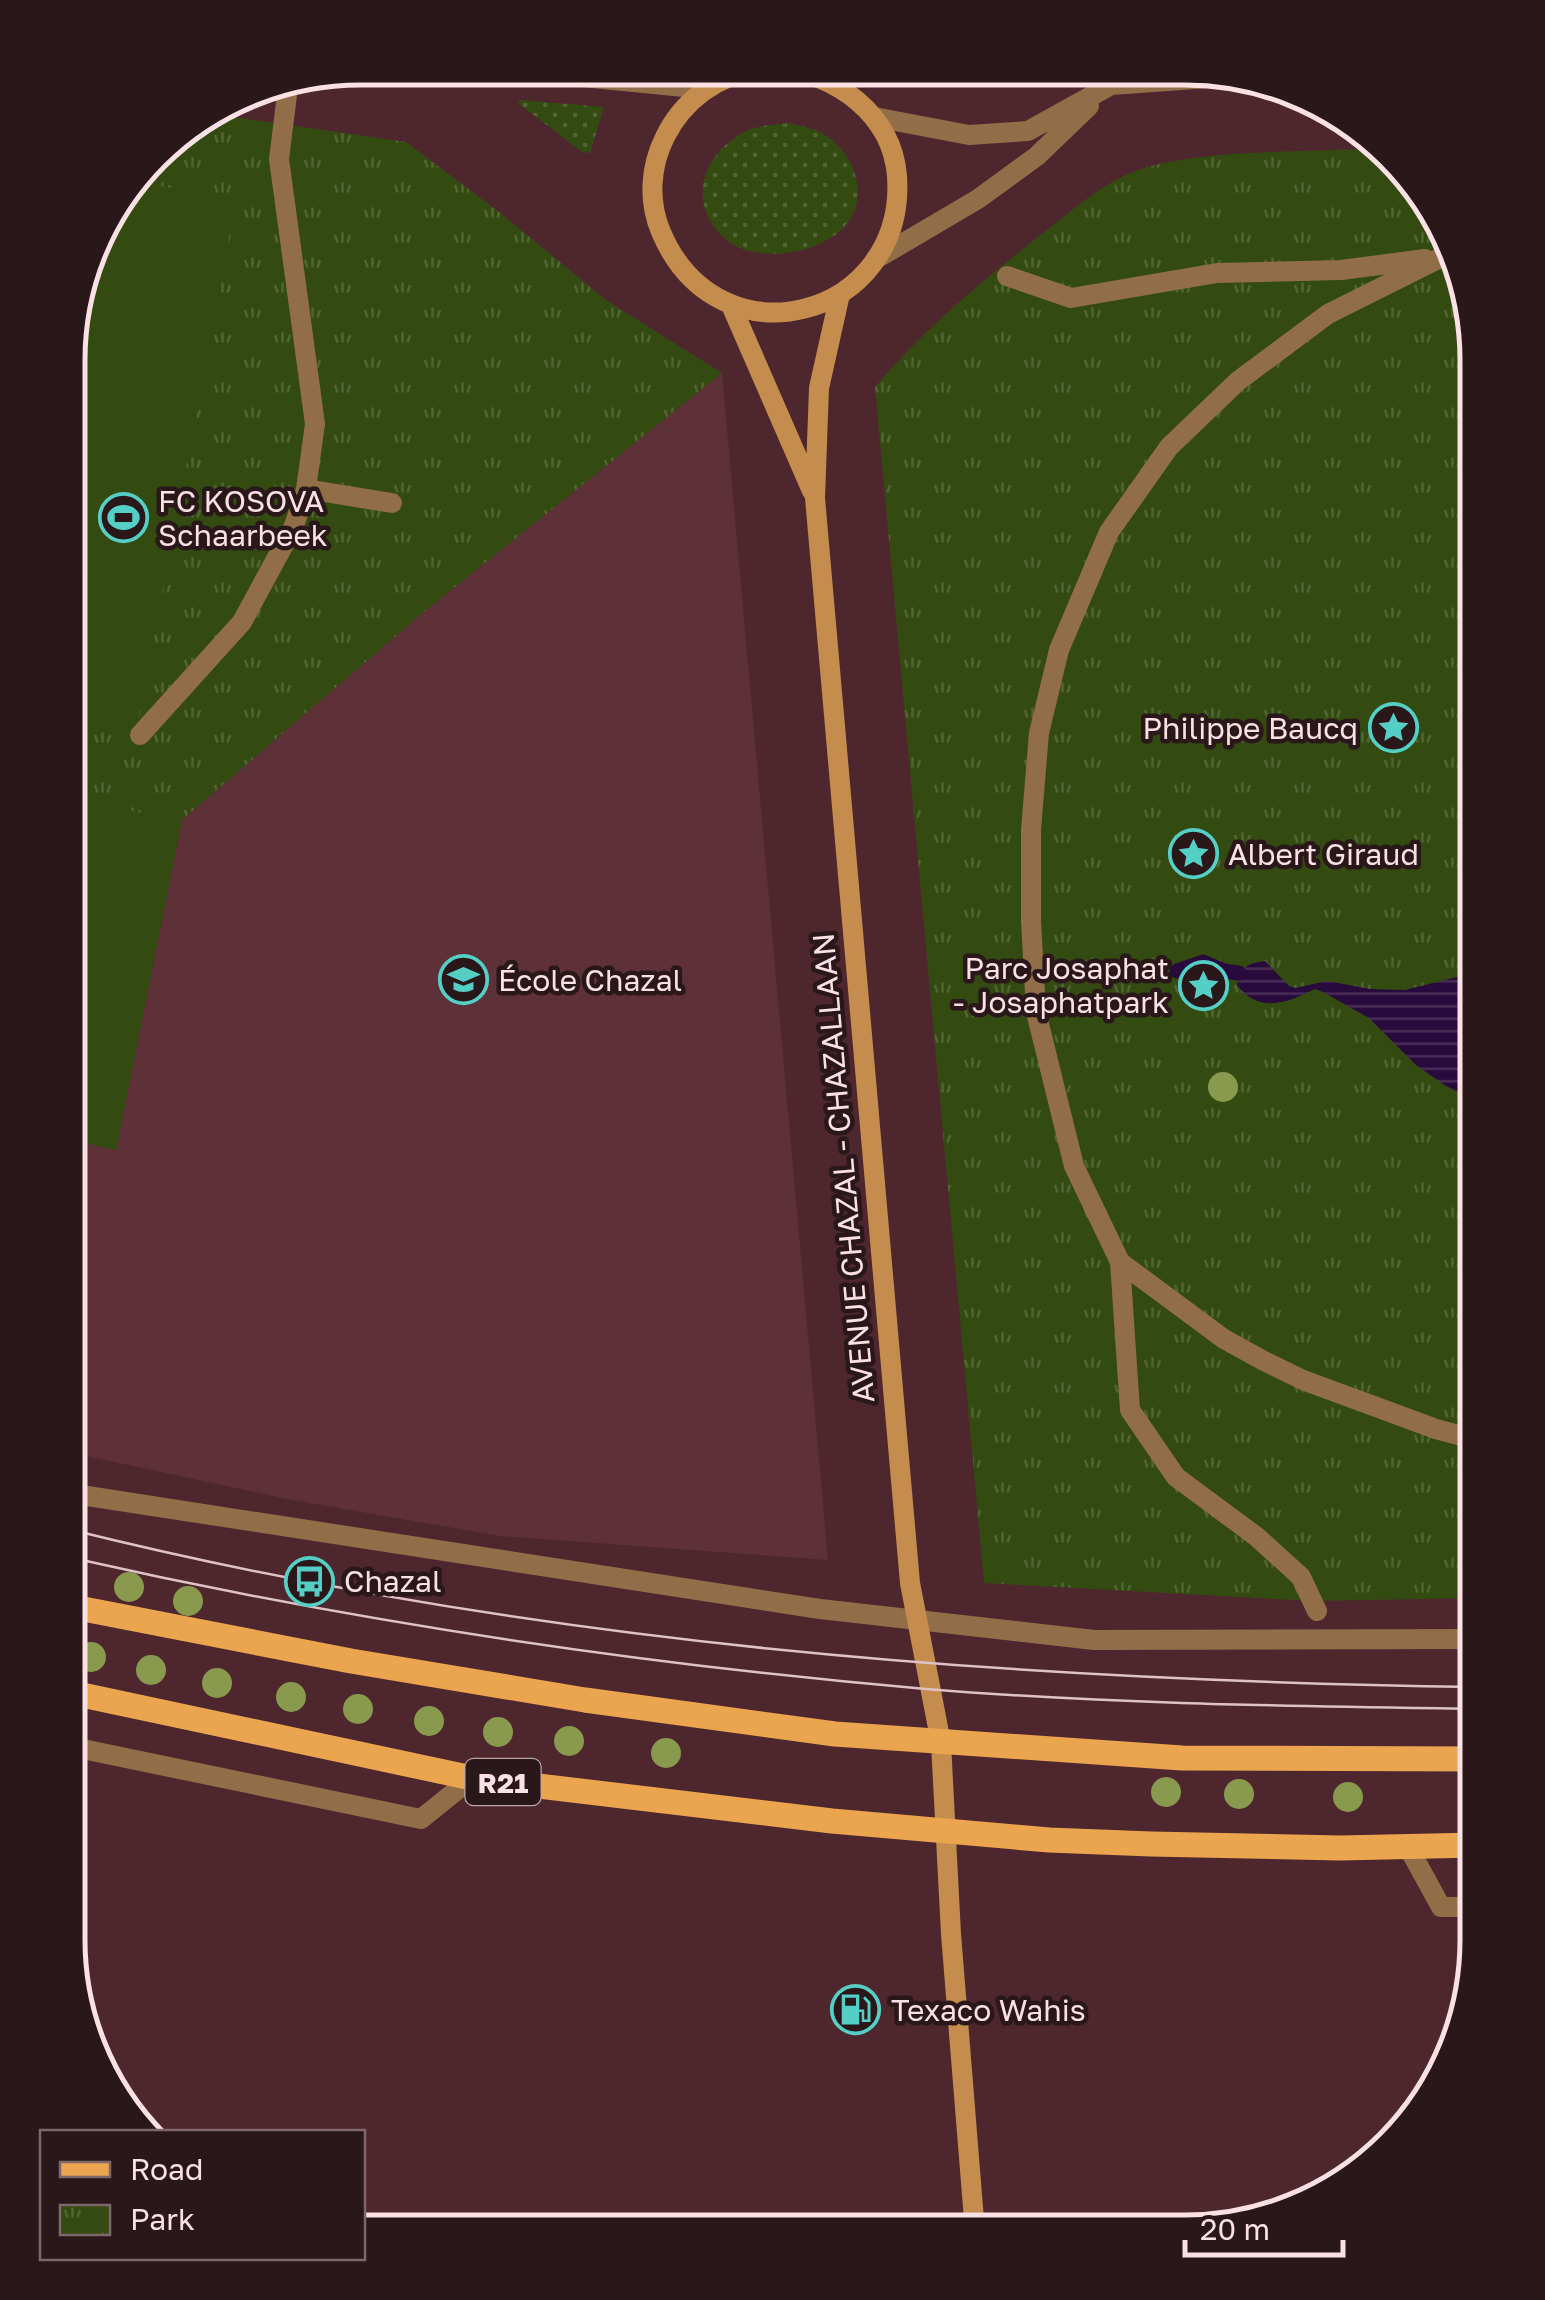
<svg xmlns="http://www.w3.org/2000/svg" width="1545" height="2300" font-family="'Golos Text',sans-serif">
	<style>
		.built { fill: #5e3139 }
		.grass { fill: url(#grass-dots) }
		.park { fill: url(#park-tufts) }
		.pitch { fill: #334a11 }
		.water { fill: url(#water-rules) }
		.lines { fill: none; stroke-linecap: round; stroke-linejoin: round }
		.stream { stroke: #290a3c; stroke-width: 15 }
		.lane { stroke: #916e48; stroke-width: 20 }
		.street { stroke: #916e48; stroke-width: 20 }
		.secondary { stroke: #c48d4d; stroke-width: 20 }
		.primary { stroke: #eba54f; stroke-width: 25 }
		.tram { stroke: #dfc2c6; stroke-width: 2.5 }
		.tree { fill: #89994d }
		.labels { text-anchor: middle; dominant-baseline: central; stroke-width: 9; stroke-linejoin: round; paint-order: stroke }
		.shield { fill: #29171a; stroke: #bca4a7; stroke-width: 2.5 }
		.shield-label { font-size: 28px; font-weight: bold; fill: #fbe0e4 }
		.poi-label { font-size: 30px; fill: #fbe0e4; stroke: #29171a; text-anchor: start }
		.street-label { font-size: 30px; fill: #fbe0e4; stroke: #29171a }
		.rim { fill: none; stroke: #fbe0e4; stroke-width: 5 }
	</style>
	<defs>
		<pattern id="grass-dots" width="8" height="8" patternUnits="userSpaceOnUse" patternTransform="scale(2.5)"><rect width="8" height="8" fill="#334a11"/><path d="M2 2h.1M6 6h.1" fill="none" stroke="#516434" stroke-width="1.8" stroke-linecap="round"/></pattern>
		<pattern id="park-tufts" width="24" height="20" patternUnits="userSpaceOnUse" patternTransform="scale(2.5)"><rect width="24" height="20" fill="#334a11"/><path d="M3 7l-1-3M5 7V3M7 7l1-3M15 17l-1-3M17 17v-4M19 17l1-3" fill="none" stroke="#516434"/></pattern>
		<pattern id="water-rules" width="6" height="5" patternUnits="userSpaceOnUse" patternTransform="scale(2.5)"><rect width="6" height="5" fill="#290a3c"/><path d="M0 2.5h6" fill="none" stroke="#492d58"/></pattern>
	</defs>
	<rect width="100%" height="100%" fill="#4e272e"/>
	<path class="built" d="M 722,373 L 828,1560 L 500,1536 L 287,1499 L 68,1452 L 69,1139 L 116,1149 L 182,820 L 420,615 Z"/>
	<path class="grass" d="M 521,100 L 604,107 L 590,153 L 582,152 L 518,103 Z
		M 789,123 C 802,126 814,128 825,135 C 855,153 871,199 844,227 C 818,255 754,265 724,238 C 687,204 701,155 744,132 C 758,125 774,125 789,123 Z"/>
	<path class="park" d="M 212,114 L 406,142 L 503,215 L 606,300 L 722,373 L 420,615 L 182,820 L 116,1150 L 69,1139 L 70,321 L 106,214 L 168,140 Z
		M 1378,148 L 1455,248 L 1477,360 L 1477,1598 L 1313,1601 L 984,1583 L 875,387 C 924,329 980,283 1039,236 C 1071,212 1102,182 1141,169 C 1209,148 1306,153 1378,148 Z"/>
	<path class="pitch" d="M 133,181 L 236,200 L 137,727 L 69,714 L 70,321 L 106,214 Z
		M 69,800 L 182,820 L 116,1150 L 69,1139 Z"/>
	<path class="water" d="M 1265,961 L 1289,986 L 1295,988 L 1327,981 L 1370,989 L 1405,990 L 1477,972 L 1477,1101 L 1446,1086 L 1416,1065 L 1369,1018 L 1323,992 L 1315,989 C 1287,1003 1259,1014 1237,985 C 1240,967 1248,963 1265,961 Z"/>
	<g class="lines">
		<path class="stream" d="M 1177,971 L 1203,962 L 1224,971 L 1239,973"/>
		<path class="lane" d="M 306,489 L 392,503
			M 140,735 L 242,622 L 294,526 L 306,489 L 315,424 L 279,159 L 289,79"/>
		<path class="street" d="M 492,68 L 705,89
			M 874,117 L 969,135 L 1028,131 L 1111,85 L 1238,76
			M 1444,256 L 1328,314 L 1238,381 L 1169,447 L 1109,532 L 1059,650 L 1039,733 L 1031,830 L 1031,920 L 1036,1012 L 1074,1166 L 1120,1262 L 1224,1339 L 1264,1361 L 1303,1380 L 1436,1429 L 1477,1440
			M 876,259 L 978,199 L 1037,156 L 1089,106
			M 1007,276 L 1071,298 L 1217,273 L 1341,270 L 1425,259
			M 1120,1262 L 1130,1410 L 1176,1477 L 1257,1537 L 1301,1577 L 1317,1611
			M 68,1493 L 820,1609 L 1094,1640 L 1477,1639
			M 68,1746 L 421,1819 L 472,1778
			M 1407,1845 L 1441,1907 L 1477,1907"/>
		<path class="secondary" d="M 758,69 C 718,75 683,100 665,137 C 650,167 648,201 661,232 C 719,369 907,318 897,176 C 892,114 836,74 779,69
			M 840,294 L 819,388 L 815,498 L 910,1583 L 941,1743 L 951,1934 L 975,2232
			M 731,305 L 812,491"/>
		<path class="primary" d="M 68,1606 L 351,1661 L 585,1700 L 835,1734 L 1182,1758 L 1477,1759
			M 68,1692 L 472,1778 L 832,1821 L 1049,1840 L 1151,1844 L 1340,1848 L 1477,1845"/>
		<path class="tram" d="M 68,1529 C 529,1644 1003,1680 1477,1687
			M 68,1557 C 350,1621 638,1664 926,1689 C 1109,1704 1293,1706 1477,1709"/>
	</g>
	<g class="tree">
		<circle cx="1223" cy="1087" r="15"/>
		<circle cx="129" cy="1587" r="15"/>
		<circle cx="188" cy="1601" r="15"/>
		<circle cx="91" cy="1657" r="15"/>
		<circle cx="151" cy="1670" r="15"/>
		<circle cx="217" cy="1683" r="15"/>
		<circle cx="291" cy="1697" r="15"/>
		<circle cx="358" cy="1709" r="15"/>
		<circle cx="429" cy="1721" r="15"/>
		<circle cx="498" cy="1732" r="15"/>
		<circle cx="569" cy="1741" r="15"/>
		<circle cx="666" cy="1753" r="15"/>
		<circle cx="1166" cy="1792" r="15"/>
		<circle cx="1239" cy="1794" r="15"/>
		<circle cx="1348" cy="1797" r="15"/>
	</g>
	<defs>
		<symbol id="stadium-ring" viewBox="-11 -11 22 22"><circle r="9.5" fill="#29171a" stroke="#55cec5" stroke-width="1.5"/><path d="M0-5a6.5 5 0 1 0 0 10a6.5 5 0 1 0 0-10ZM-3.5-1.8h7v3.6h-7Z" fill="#55cec5"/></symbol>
		<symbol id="sight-ring" viewBox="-11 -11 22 22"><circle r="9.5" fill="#29171a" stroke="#55cec5" stroke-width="1.5"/><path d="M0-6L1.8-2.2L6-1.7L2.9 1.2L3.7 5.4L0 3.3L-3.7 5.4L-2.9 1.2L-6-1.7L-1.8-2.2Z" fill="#55cec5"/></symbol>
		<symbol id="school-ring" viewBox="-11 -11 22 22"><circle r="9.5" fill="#29171a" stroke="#55cec5" stroke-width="1.5"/><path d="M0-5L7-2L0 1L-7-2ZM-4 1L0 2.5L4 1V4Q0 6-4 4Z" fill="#55cec5"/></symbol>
		<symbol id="bus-ring" viewBox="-11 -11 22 22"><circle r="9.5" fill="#29171a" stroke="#55cec5" stroke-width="1.5"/><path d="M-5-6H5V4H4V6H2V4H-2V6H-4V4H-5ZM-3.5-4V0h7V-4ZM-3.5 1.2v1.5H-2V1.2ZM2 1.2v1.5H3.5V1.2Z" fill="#55cec5"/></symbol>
		<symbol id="fuel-ring" viewBox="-11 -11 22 22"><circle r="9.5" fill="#29171a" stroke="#55cec5" stroke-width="1.5"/><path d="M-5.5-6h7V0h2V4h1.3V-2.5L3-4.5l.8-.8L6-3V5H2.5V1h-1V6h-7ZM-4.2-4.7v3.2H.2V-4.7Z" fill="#55cec5"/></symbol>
	</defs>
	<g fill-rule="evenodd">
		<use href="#stadium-ring" x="96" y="490" width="55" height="55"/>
		<use href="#sight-ring" x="1366" y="700" width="55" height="55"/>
		<use href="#sight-ring" x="1166" y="826" width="55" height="55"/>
		<use href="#school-ring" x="436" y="952" width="55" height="55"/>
		<use href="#sight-ring" x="1176" y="958" width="55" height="55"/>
		<use href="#bus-ring" x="282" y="1554" width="55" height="55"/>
		<use href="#fuel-ring" x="828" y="1982" width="55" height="55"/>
	</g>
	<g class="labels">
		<rect class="shield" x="465.5" y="1759" width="75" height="46" rx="8"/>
		<g class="shield-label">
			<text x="503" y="1782">R21</text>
		</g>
		<g class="poi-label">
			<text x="158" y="501">FC KOSOVA<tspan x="158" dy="34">Schaarbeek</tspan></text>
			<text x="1358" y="728" text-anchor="end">Philippe Baucq</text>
			<text x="1228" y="854">Albert Giraud</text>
			<text x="1169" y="968" text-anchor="end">Parc Josaphat<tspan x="1169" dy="34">- Josaphatpark</tspan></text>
			<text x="498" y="980">École Chazal</text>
			<text x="344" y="1581">Chazal</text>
			<text x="891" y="2010">Texaco Wahis</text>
		</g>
		<g class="street-label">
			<text transform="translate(843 1168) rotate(-95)">AVENUE CHAZAL - CHAZALLAAN</text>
		</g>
	</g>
	<path d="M0 0H1545V2300H0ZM360 85H1185A275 275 0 0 1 1460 360V1940A275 275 0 0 1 1185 2215H360A275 275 0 0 1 85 1940V360A275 275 0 0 1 360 85Z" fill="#29171a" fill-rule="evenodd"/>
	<path class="rim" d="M360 85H1185A275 275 0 0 1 1460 360V1940A275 275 0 0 1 1185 2215H360A275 275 0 0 1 85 1940V360A275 275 0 0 1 360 85Z"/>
	<rect x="40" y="2130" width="325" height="130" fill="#29171a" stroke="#7d676b" stroke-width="2.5"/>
	<rect x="60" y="2162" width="50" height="15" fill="#eba54f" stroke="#7d676b" stroke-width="2.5"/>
	<text x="130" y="2180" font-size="30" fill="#fbe0e4">Road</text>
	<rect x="60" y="2205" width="50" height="30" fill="url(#park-tufts)" stroke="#7d676b" stroke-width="2.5"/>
	<text x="130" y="2230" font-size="30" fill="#fbe0e4">Park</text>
	<path d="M1185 2240v15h158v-15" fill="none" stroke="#fbe0e4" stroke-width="5"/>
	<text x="1200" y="2240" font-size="30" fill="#fbe0e4" stroke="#29171a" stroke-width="8" paint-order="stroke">20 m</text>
</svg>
